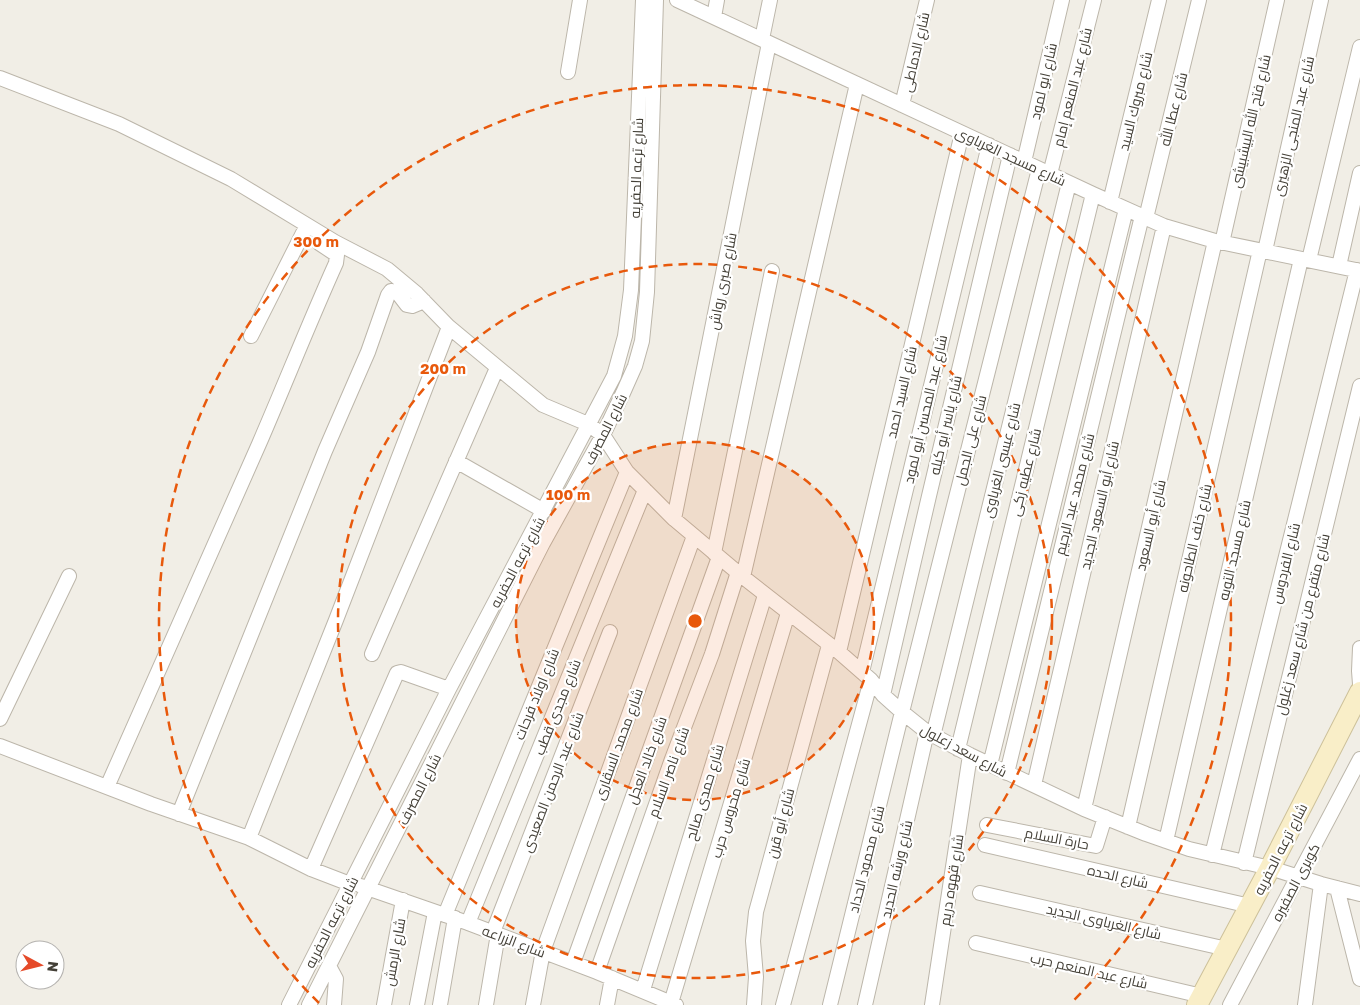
<svg xmlns="http://www.w3.org/2000/svg" width="1360" height="1005" font-family="'Golos Text',Cairo,sans-serif">
	<style>
		.lines { fill: none; stroke-linecap: round; stroke-linejoin: round }
		.street-casing { stroke: #bcb6aa; stroke-width: 16 }
		.secondary-casing { stroke: #cdc19a; stroke-width: 22 }
		.street { stroke: #fff; stroke-width: 14 }
		.secondary { stroke: #f9eec8; stroke-width: 20 }
		.ring { fill: none; stroke: #e8590c; stroke-width: 2.5; stroke-dasharray: 9 6 }
		.labels { text-anchor: middle; dominant-baseline: central; stroke-width: 4.5; stroke-linejoin: round; paint-order: stroke }
		.street-label { font-size: 14px; fill: #433f36; stroke: #fff }
		.centre { fill: #e8590c; stroke: #fff; stroke-width: 2.5 }
		.ring-label { font-size: 15px; text-anchor: middle; font-weight: bold; fill: #e8590c; stroke: #fff; stroke-width: 4.5; stroke-linejoin: round; paint-order: stroke }
	</style>
	<rect width="100%" height="100%" fill="#f1eee6"/>
	<g class="lines">
		<defs>
			<path id="street" d="M 677,0 L 1093,194 L 1164,226 L 1215,241 L 1360,271
				M 714,17 L 717,0
				M 762,39 L 770,0
				M 568,72 L 580,0
				M 0,78 L 119,124 L 231,179 L 335,242 L 387,269 L 417,294 L 449,327 L 543,405 L 588,424 L 603,435 L 627,472 L 674,519 L 743,577 L 839,652 L 871,680 L 883,695 L 902,712 L 927,732 L 970,755 L 1084,809 L 1146,834 L 1189,849 L 1270,868 L 1321,884 L 1360,894
				M 902,105 L 927,0
				M 1024,162 L 1062,0
				M 1050,174 L 1094,0
				M 1110,202 L 1159,0
				M 1146,218 L 1199,0
				M 1222,243 L 1277,0
				M 1265,251 L 1321,0
				M 1309,260 L 1360,47
				M 1339,266 L 1360,173
				M 251,336 L 303,233
				M 456,461 L 544,511
				M 674,519 L 769,43
				M 714,553 L 772,271
				M 743,577 L 857,84
				M 1360,648 L 1359,671 L 1360,684
				M 839,652 L 962,133
				M 372,654 L 497,368
				M 862,672 L 989,145
				M 883,695 L 929,496 L 1010,155
				M 0,719 L 69,576
				M 933,736 L 1069,183
				M 0,746 L 151,804 L 249,838 L 336,620 L 449,327
				M 958,749 L 1093,194
				M 990,765 L 1126,209
				M 1007,773 L 1142,216
				M 1034,785 L 1164,226
				M 107,787 C 158,673 209,559 259,444 C 285,384 309,323 336,263 L 337,255 L 319,243
				M 1084,809 L 1215,241
				M 179,814 L 325,451 L 368,352 L 388,295 L 391,291 L 397,292 L 407,305 L 412,306 L 424,301
				M 987,825 L 1096,846 L 1105,817
				M 1128,827 L 1260,250
				M 249,838 L 311,869 L 350,884
				M 1166,841 L 1301,259
				M 985,845 L 1250,906
				M 1212,855 L 1357,270
				M 1244,863 L 1360,386
				M 311,869 L 397,673 L 401,672 L 449,689
				M 361,886 L 468,923 L 597,972 L 676,1005
				M 1337,888 L 1360,979
				M 980,893 L 1227,949
				M 445,915 L 627,472
				M 468,923 L 645,490
				M 493,932 L 610,632
				M 976,943 L 1202,996
				M 573,963 L 719,557
				M 329,966 L 336,979 L 334,1005
				M 597,972 L 672,759 L 712,654 L 738,572
				M 643,990 L 765,595
				M 671,1003 L 788,613
				M 289,1005 L 449,689 L 614,376 L 625,336 L 631,290 L 643,0
				M 309,1005 L 543,543 L 603,435 L 623,393 L 635,366 L 642,341 L 647,292 L 656,0
				M 384,1005 L 403,900
				M 417,1005 L 435,912
				M 440,1005 L 455,918
				M 486,1005 L 498,934
				M 533,1005 L 543,951 L 694,536
				M 607,1005 L 612,978
				M 754,1005 L 756,977 L 753,941 L 756,912 L 829,645
				M 783,1005 L 871,680
				M 830,1005 L 902,712 L 1039,169
				M 865,1005 L 927,732
				M 932,1005 L 970,755
				M 1230,1005 L 1360,759
				M 1305,1005 L 1321,884"/>
			<path id="secondary" d="M 1197,1005 L 1270,868 L 1360,692"/>
		</defs>
		<use href="#street" class="street-casing"/>
		<use href="#secondary" class="secondary-casing"/>
		<use href="#street" class="street"/>
		<use href="#secondary" class="secondary"/>
	</g>
	<circle cx="695" cy="621" r="179" fill="#e8590c" fill-opacity=".12"/>
	<g class="ring">
		<circle cx="695" cy="621" r="179"/>
		<circle cx="695" cy="621" r="357"/>
		<path d="M319 1003A536 536 0 1 1 1071 1003"/>
	</g>
	<g class="labels">
		<g class="street-label">
			<text transform="translate(915 52) rotate(-77)">شارع الدماطى</text>
			<text transform="translate(1043 81) rotate(-77)">شارع ابو لمود</text>
			<text transform="translate(1072 87) rotate(-76)">شارع عبد المنعم إمام</text>
			<text transform="translate(1135 101) rotate(-76)">شارع مبروك السيد</text>
			<text transform="translate(1173 109) rotate(-76)">شارع عطا الله</text>
			<text transform="translate(1250 121) rotate(-77)">شارع فتح الله البيشبيشى</text>
			<text transform="translate(1293 126) rotate(-77)">شارع عبد المنجى الزهيرى</text>
			<text transform="translate(1011 156) rotate(25)">شارع مسجد الغرباوى</text>
			<text transform="translate(636 168) rotate(-88)">شارع ترعه الحفريه</text>
			<text transform="translate(722 281) rotate(-79)">شارع صبرى رواش</text>
			<text transform="translate(901 392) rotate(-77)">شارع السيد احمد</text>
			<text transform="translate(925 409) rotate(-77)">شارع عبد المحسن أبو لمود</text>
			<text transform="translate(945 425) rotate(-77)">شارع ياسر أبو كيله</text>
			<text transform="translate(605 429) rotate(-63)">شارع المصرف</text>
			<text transform="translate(970 440) rotate(-76)">شارع على الجمل</text>
			<text transform="translate(1001 460) rotate(-76)">شارع عيسى الغرباوى</text>
			<text transform="translate(1025 472) rotate(-76)">شارع عطيه زكى</text>
			<text transform="translate(1074 494) rotate(-76)">شارع محمد عبد الرحيم</text>
			<text transform="translate(1099 505) rotate(-77)">شارع أبو السعود الجديد</text>
			<text transform="translate(1150 525) rotate(-77)">شارع أبو السعود</text>
			<text transform="translate(1194 538) rotate(-77)">شارع خلف الطاحونه</text>
			<text transform="translate(1234 550) rotate(-77)">شارع مسجد التوبه</text>
			<text transform="translate(517 562) rotate(-62)">شارع ترعه الحفريه</text>
			<text transform="translate(1285 563) rotate(-76)">شارع الفردوس</text>
			<text transform="translate(1302 624) rotate(-76)">شارع متفرع من شارع سعد زغلول</text>
			<text transform="translate(536 694) rotate(-68)">شارع اولاد فرحات</text>
			<text transform="translate(557 707) rotate(-68)">شارع مجدى قطب</text>
			<text transform="translate(618 744) rotate(-70)">شارع محمد السقارى</text>
			<text transform="translate(964 750) rotate(28)">شارع سعد زعلول</text>
			<text transform="translate(646 760) rotate(-70)">شارع خالد العجل</text>
			<text transform="translate(668 772) rotate(-70)">شارع ناصر السلام</text>
			<text transform="translate(552 782) rotate(-69)">شارع عبد الرحمن الصعيدى</text>
			<text transform="translate(419 789) rotate(-63)">شارع المصرف</text>
			<text transform="translate(704 792) rotate(-73)">شارع حمدى صالح</text>
			<text transform="translate(730 808) rotate(-73)">شارع محروس حرب</text>
			<text transform="translate(780 823) rotate(-75)">شارع أبو قرن</text>
			<text transform="translate(1057 838) rotate(11)">حارة السلام</text>
			<text transform="translate(1280 849) rotate(-63)">شارع ترعه الحفريه</text>
			<text transform="translate(866 859) rotate(-76)">شارع محمود الحداد</text>
			<text transform="translate(896 869) rotate(-77)">شارع ورشه الحديد</text>
			<text transform="translate(1118 876) rotate(13)">شارع الحده</text>
			<text transform="translate(951 880) rotate(-81)">شارع قهوه دريم</text>
			<text transform="translate(1295 882) rotate(-62)">كوبرى الصفيره</text>
			<text transform="translate(1104 921) rotate(13)">شارع الغرباوى الجديد</text>
			<text transform="translate(331 922) rotate(-63)">شارع ترعه الحفريه</text>
			<text transform="translate(514 941) rotate(21)">شارع الزراعه</text>
			<text transform="translate(394 952) rotate(-80)">شارع الرمش</text>
			<text transform="translate(1089 970) rotate(13)">شارع عبد المنعم حرب</text>
		</g>
	</g>
	<circle cx="695" cy="621" r="8" class="centre"/>
	<g class="ring-label">
		<text x="316" y="247">300 m</text>
		<text x="443" y="374">200 m</text>
		<text x="568" y="500">100 m</text>
	</g>
	<g transform="translate(40 965) rotate(97)"><circle r="24" fill="#ffffff" stroke="#b4b2af"/>
	<path d="M0-4L9 19L0 12L-9 19Z" fill="#e54a29"/>
	<text y="-8" font-size="14" font-weight="bold" text-anchor="middle" fill="#433f36">N</text>
	</g>
</svg>
